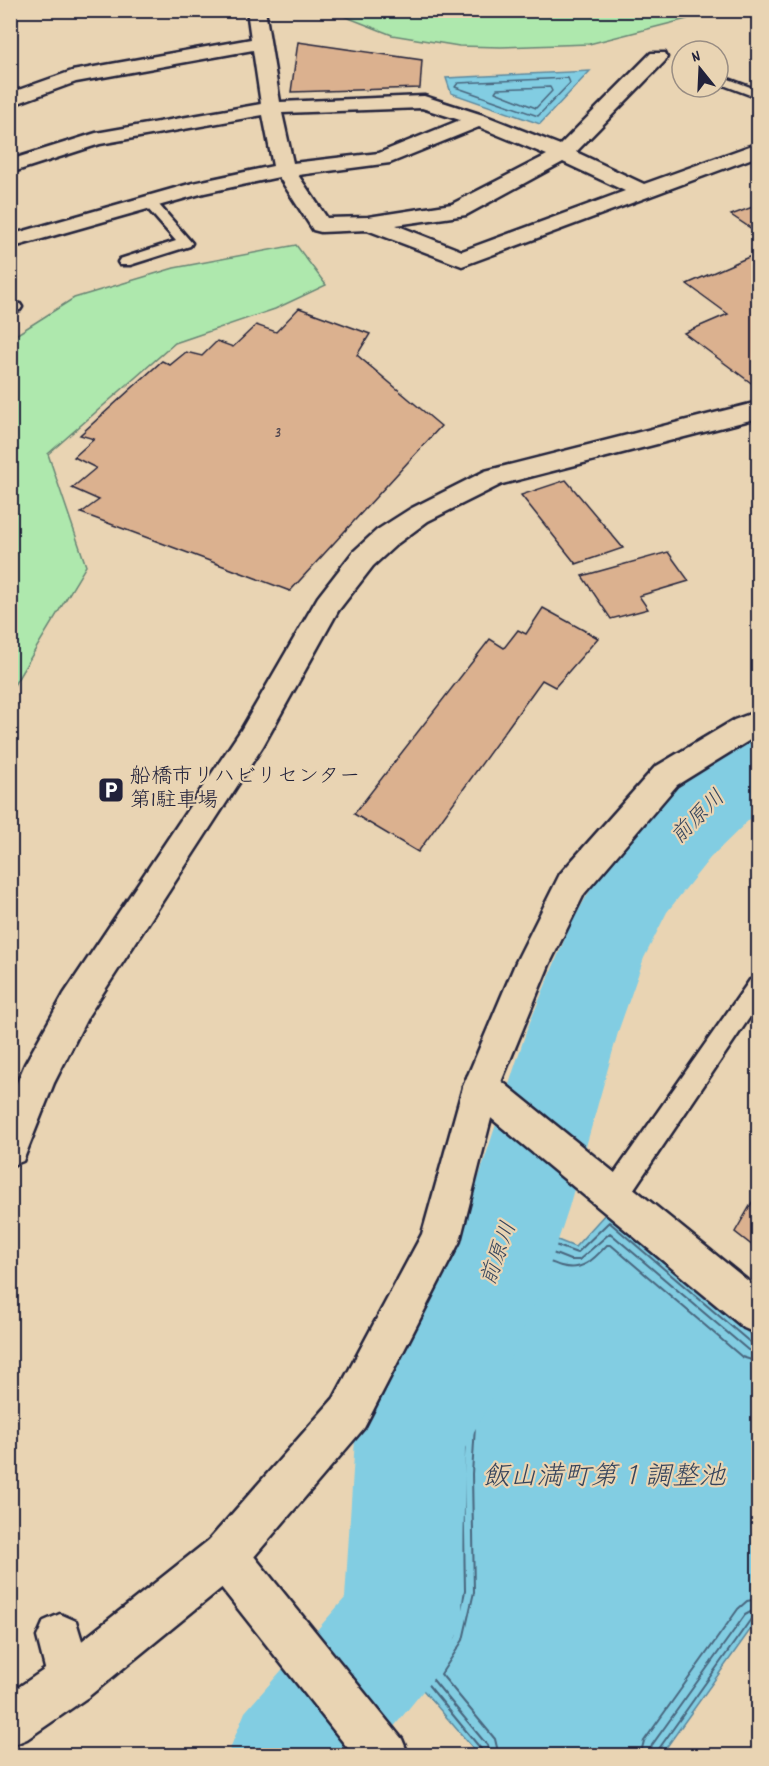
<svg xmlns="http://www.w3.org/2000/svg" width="769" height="1766" font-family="Dekko,'Klee One',sans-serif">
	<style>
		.green { fill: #aee8ad; stroke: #688574; stroke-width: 1.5 }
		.water { fill: #82cde2; stroke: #5c899f; stroke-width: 1.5 }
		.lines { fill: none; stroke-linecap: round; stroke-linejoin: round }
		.shore-far1 { stroke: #48667e; stroke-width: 1.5 }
		.shore { stroke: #48667e; stroke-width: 2 }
		.river { fill: #82cde2; fill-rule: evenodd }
		.building { fill: #dbb18f; stroke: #22223b; stroke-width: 1.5 }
		.service-casing { stroke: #22223b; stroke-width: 5 }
		.minor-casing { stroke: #22223b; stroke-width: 5 }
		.tertiary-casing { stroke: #22223b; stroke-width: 5 }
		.service { fill: #e9d4b3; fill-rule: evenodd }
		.minor { fill: #e9d4b3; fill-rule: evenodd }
		.tertiary { fill: #e9d4b3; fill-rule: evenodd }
		.labels { text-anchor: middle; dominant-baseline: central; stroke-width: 4.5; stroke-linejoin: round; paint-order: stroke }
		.far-number-label { font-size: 15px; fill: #504650 }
		.poi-label { font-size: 21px; fill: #22223b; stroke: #e9d4b3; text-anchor: start }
		.water-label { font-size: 22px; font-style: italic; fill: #35445c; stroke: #e9d4b3 }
		.near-water-label { font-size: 27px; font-style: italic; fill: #35445c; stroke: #e9d4b3 }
	</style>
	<rect width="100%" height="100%" fill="#e9d4b3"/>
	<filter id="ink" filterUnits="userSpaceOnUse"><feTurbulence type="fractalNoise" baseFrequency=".0167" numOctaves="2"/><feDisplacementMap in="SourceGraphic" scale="12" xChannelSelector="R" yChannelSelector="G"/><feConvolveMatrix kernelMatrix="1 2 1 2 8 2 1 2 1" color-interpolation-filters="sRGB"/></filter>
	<g filter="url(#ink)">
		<path class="green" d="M 331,11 L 704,11 L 687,19 L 589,44 L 501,47 L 459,46 L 392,35 Z
			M 296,245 L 326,285 L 275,309 L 175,343 L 48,454 L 86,566 L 11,690 L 11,338 L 74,298 L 174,268 Z"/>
		<path class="water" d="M 590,71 L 540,124 L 451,93 L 446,78 Z
			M 607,1212 L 758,1341 L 758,1619 L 661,1755 L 479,1755 L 411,1676 L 442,1632 L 452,1588 L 449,1473 L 453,1421 L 472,1368 L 530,1229 L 575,1247 Z"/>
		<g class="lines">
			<path class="shore-far1" d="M 568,78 L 570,83 L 538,116 L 455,87 L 458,83 Z
				M 550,87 L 552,91 L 536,108 L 495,92 L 497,89 Z"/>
			<path class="shore" d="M 483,1756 L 481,1749 L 420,1675 L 447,1635 L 458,1589 L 455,1473 L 459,1422 L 478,1370 L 533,1239 L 536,1238 L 577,1253 L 609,1222 L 752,1344 L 758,1345
				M 490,1756 L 487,1745 L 429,1675 L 455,1637 L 465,1591 L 463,1474 L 466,1424 L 537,1249 L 540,1248 L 570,1260 L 579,1260 L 610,1233 L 748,1350 L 758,1353
				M 499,1756 L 495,1739 L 441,1674 L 463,1640 L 474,1592 L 472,1474 L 475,1426 L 493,1376 L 542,1261 C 548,1260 554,1264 561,1266 C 582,1272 593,1260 607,1245 L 611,1245 L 742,1357 L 758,1362
				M 640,1756 L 644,1741 L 738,1609 L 747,1601 L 758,1599
				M 649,1756 L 652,1745 L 745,1615 L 758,1608
				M 657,1756 L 658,1750 L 751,1619 L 758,1616"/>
			<path class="river" d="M 758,735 L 758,811 L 710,858 L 667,912 L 644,958 L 619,1029 L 569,1207 L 544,1283 L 493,1397 L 465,1448 L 462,1622 L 445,1664 L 370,1756 L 227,1756 L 245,1712 L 345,1598 L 355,1439 L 371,1400 L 417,1321 L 450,1257 L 469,1207 L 527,1029 L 571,924 L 607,860 L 652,810 L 692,771 L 730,744 Z"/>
		</g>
		<path class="building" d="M 298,42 L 422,60 L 420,88 L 291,92 Z
			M 758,205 L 758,233 L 731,215 Z
			M 758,253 L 758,388 L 684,333 L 728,314 L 687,284 Z
			M 299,308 L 370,334 L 357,355 L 441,426 L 290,591 L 81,513 L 99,500 L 72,488 L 96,468 L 74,457 L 94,439 L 80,435 L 162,361 L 170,365 L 186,352 L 202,356 L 217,341 L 233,347 L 256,325 L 276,332 Z
			M 566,480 L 623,548 L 576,564 L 521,495 Z
			M 668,552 L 689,581 L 639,596 L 648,609 L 611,619 L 582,576 Z
			M 543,608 L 598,638 L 555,687 L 542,680 L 418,852 L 354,814 L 490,639 L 504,648 L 518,630 L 526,634 Z
			M 758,1192 L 758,1250 L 735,1232 Z"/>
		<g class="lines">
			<defs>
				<path id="service" d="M 718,75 L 758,90 L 758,98 L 718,83 Z
					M 148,197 L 153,198 L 192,243 L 190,246 L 130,265 L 120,265 L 118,262 L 120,259 L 176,241 L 141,201 Z
					M 10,303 L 20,304 L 22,307 L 20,310 L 10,312 Z
					M 758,977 L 758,1005 L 623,1205 L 614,1208 L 605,1205 L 602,1196 L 605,1187 L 750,980 Z"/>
				<path id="minor" d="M 247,10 L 265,10 L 280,102 L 424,96 L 486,116 L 560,145 L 651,53 L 665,53 L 667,57 L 665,61 L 576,152 L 644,184 L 758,143 L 758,156 L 462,266 L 367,230 L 321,232 L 313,230 L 279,177 L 204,193 L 10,248 L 10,235 L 193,183 L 273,166 L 263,115 L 100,144 L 10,173 L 10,160 L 96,133 L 261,104 L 253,50 L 76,82 L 10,106 L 10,93 L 72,71 L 251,39 ZM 422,108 L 460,120 L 379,153 L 293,163 L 282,113 ZM 479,127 L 547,155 L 452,204 L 368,217 L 327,218 L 298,175 L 390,163 ZM 563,162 L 625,191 L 462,251 L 396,225 L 466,215 Z
					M 758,402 L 758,418 L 502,484 L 428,521 L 397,544 L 373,566 L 338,611 L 263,746 L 88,1016 L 54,1083 L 23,1161 L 10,1166 L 10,1099 L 25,1064 L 64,994 L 241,730 L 318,597 L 353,552 L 377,530 L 410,509 L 485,471 Z
					M 481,1070 L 494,1075 L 758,1289 L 758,1334 L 744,1328 L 468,1099 L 463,1087 L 468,1075 Z
					M 225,1534 L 241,1540 L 402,1739 L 409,1756 L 354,1756 L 209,1572 L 203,1556 L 209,1540 Z
					M 60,1614 L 76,1621 L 94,1680 L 88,1697 L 71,1703 L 54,1697 L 48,1680 L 37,1637 L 44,1621 Z"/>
				<path id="tertiary" d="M 758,711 L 758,735 L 677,785 L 584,894 L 549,965 L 499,1087 L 460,1241 L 364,1428 L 241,1572 L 88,1697 L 27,1739 L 10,1746 L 10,1693 L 54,1663 L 209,1540 L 334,1398 L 422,1234 L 463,1087 L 516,962 L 560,874 L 655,767 L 734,720 Z"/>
			</defs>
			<use href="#service" class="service-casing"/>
			<use href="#minor" class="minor-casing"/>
			<use href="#tertiary" class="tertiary-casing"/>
			<use href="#service" class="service"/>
			<use href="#minor" class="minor"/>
			<use href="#tertiary" class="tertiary"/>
		</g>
	</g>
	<defs>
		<symbol id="parking-square" viewBox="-11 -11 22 22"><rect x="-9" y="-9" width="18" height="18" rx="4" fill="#22223b" stroke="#e9d4b3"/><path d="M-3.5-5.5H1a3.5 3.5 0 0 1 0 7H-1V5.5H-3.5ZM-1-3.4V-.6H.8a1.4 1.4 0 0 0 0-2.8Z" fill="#fff"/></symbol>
	</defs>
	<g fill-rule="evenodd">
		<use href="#parking-square" x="96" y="775" width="30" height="30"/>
	</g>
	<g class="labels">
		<g class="far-number-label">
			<text x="278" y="434">3</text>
		</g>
		<g class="poi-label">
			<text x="130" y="778">船橋市リハビリセンター<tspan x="130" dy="24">第1駐車場</tspan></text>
		</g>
		<g class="water-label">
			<text transform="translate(699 818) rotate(-45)">前原川</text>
			<text transform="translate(500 1254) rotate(-70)">前原川</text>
		</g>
		<g class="near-water-label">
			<text x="604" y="1478">飯山満町第１調整池</text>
		</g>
	</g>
	<rect width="769" height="1766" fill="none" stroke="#e9d4b3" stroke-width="36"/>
	<rect x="18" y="18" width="733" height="1730" fill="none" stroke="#22223b" stroke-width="2" filter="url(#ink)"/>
	<g transform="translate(700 69) rotate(342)"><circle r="28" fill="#e9d4b3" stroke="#998d83" stroke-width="1.5"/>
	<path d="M0-4.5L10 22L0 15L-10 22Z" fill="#22223b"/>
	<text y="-9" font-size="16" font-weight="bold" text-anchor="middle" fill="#22223b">N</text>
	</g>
</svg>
